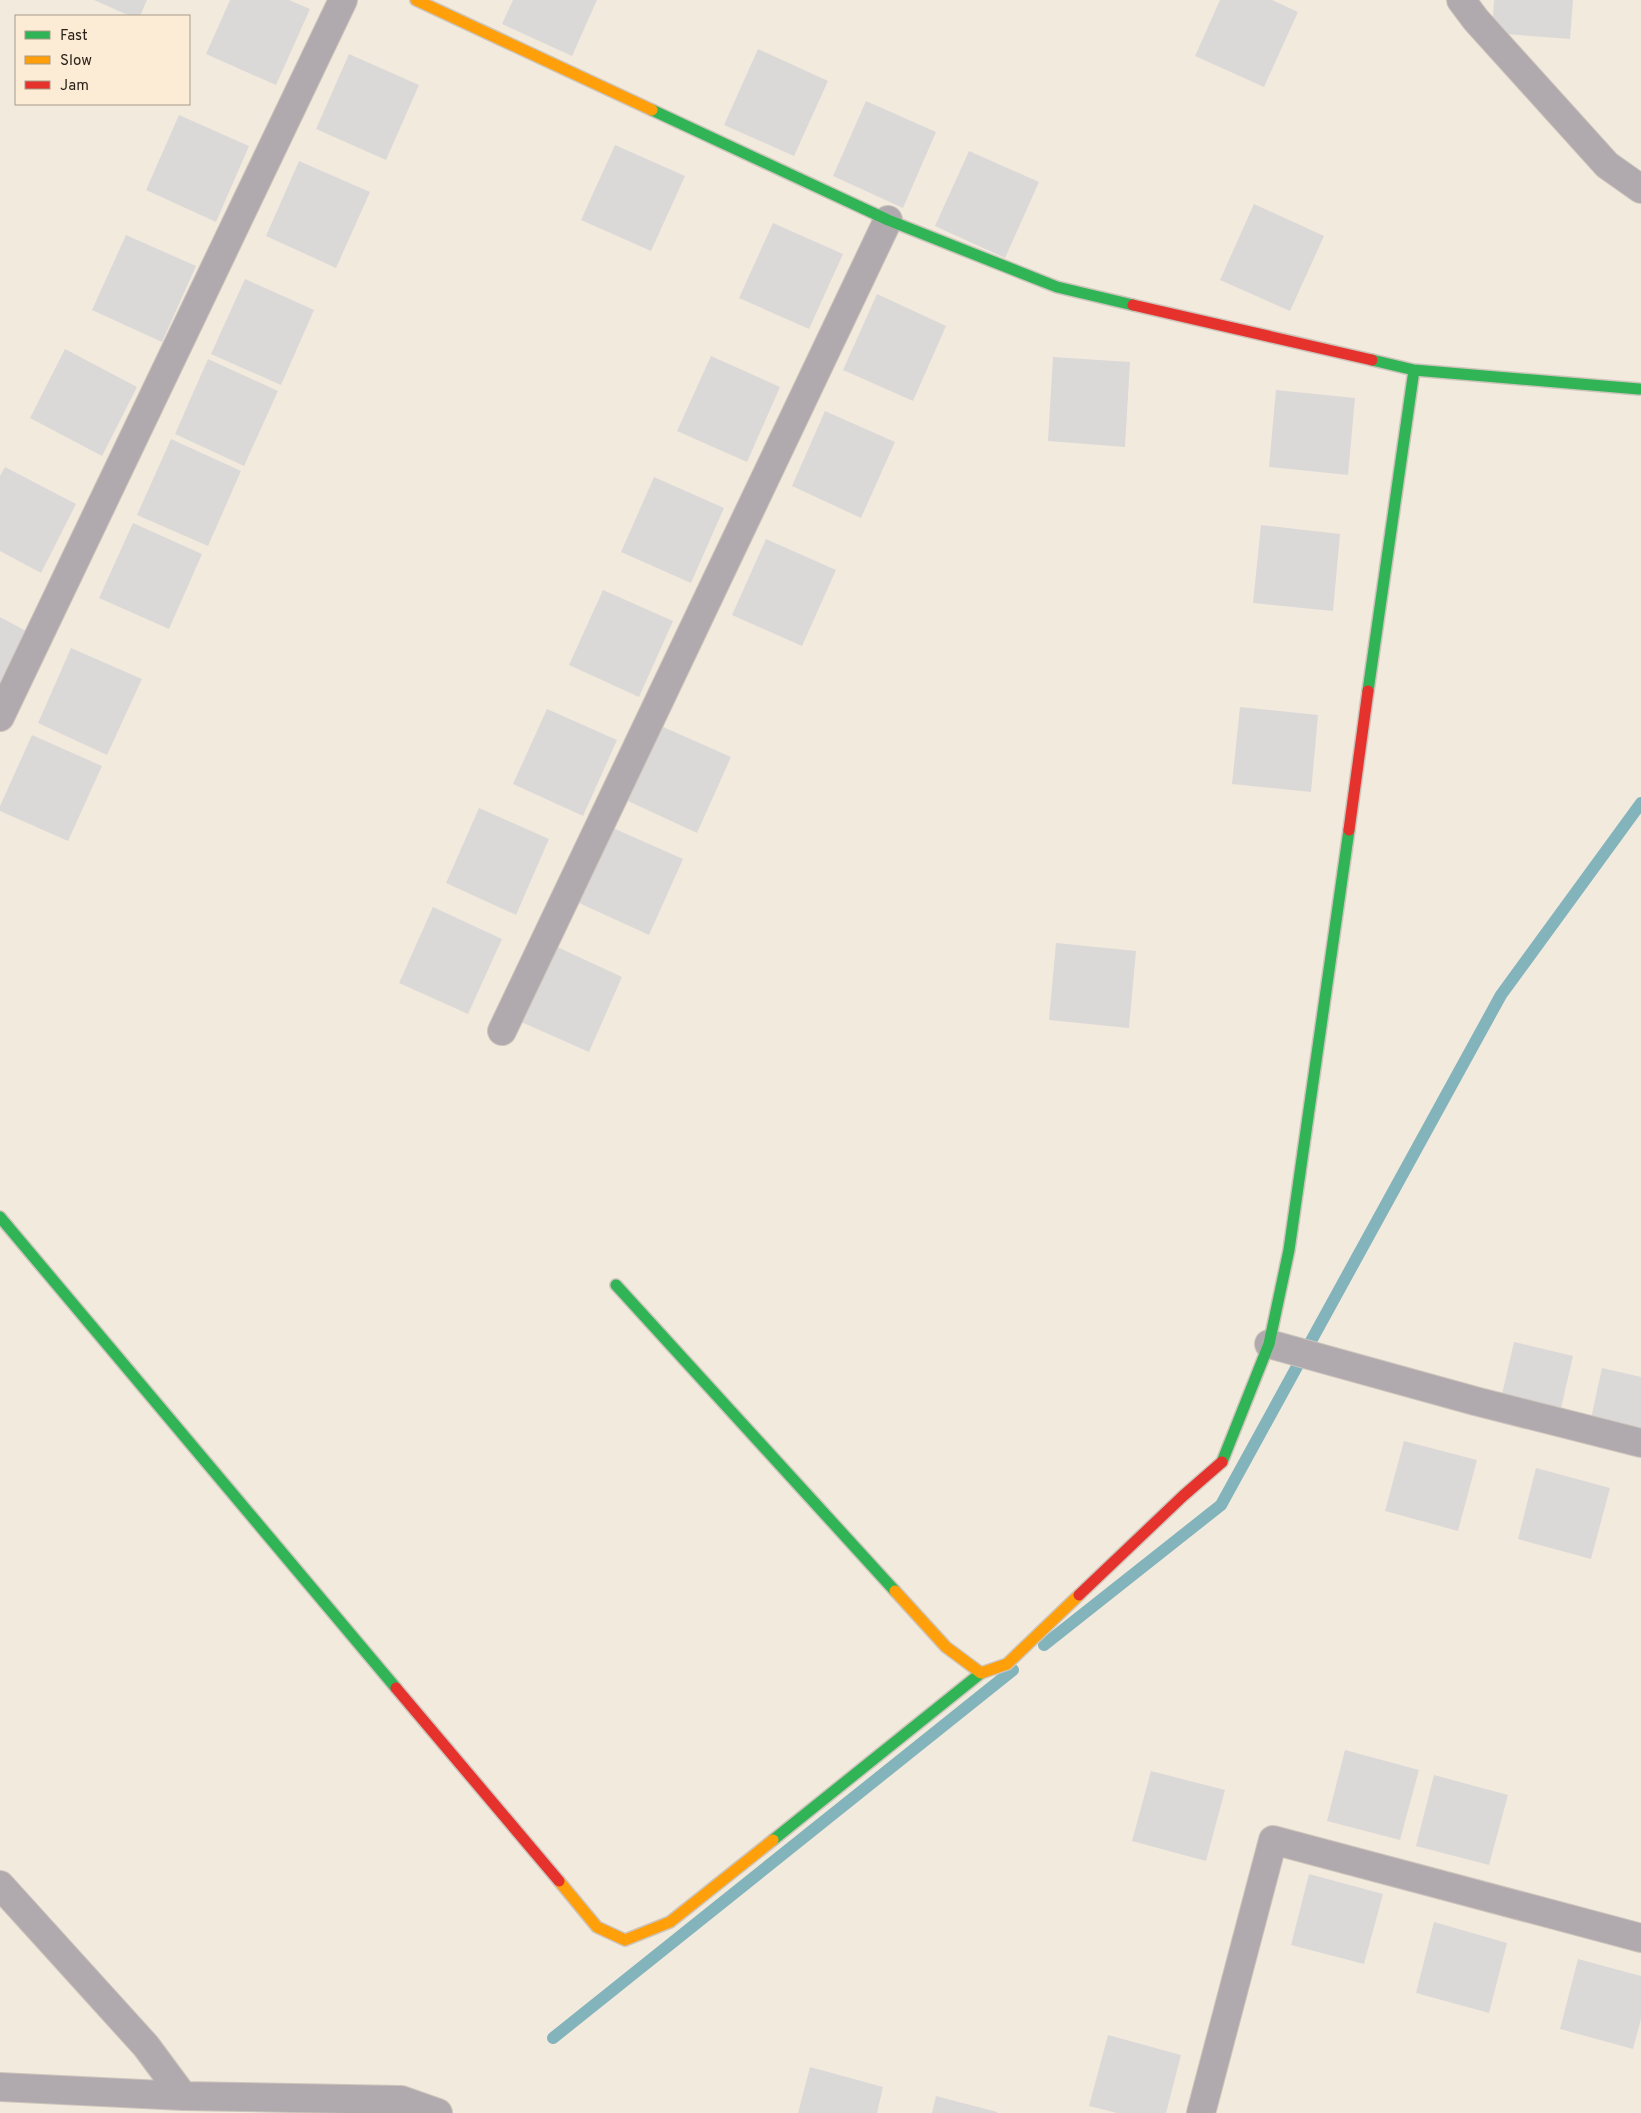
<svg xmlns="http://www.w3.org/2000/svg" width="1641" height="2113" font-family="Overpass,sans-serif">
	<style>
		.lines { fill: none; stroke-linecap: round; stroke-linejoin: round }
		.stream { stroke: #83b4bb; stroke-width: 12 }
		.building { fill: #dbd8d8 }
		.street-casing { stroke: #cdc5bc; stroke-width: 30 }
		.fast-casing { stroke: #cdc5bc; stroke-width: 14 }
		.slow-casing { stroke: #cdc5bc; stroke-width: 14 }
		.jam-casing { stroke: #cdc5bc; stroke-width: 14 }
		.street { stroke: #b0aaae; stroke-width: 28 }
		.fast { stroke: #30b455; stroke-width: 11 }
		.slow { stroke: #ff9f0a; stroke-width: 11 }
		.jam { stroke: #e5322d; stroke-width: 11 }
	</style>
	<rect width="100%" height="100%" fill="#f3eade"/>
	<g class="lines">
		<path class="stream" d="M 1044,1645 L 1221,1505 L 1501,995 L 1641,803
			M 553,2038 L 1013,1670"/>
	</g>
	<path class="building" d="M 94,0 L 147,0 L 140,16 L 130,16 Z
		M 230,0 L 289,0 L 310,9 L 276,85 L 206,54 Z
		M 513,0 L 597,0 L 572,56 L 502,24 Z
		M 1220,0 L 1272,0 L 1298,12 L 1264,87 L 1195,56 Z
		M 1494,0 L 1573,0 L 1570,39 L 1492,33 Z
		M 758,49 L 828,81 L 794,156 L 724,125 Z
		M 349,54 L 419,85 L 386,160 L 316,129 Z
		M 866,101 L 936,132 L 903,208 L 833,176 Z
		M 179,115 L 249,146 L 216,222 L 146,190 Z
		M 615,145 L 685,176 L 651,251 L 581,220 Z
		M 969,151 L 1039,182 L 1005,258 L 935,226 Z
		M 299,161 L 370,192 L 336,268 L 266,236 Z
		M 1254,204 L 1324,236 L 1290,311 L 1220,280 Z
		M 773,223 L 843,254 L 809,329 L 739,298 Z
		M 126,235 L 196,266 L 162,342 L 92,310 Z
		M 245,279 L 314,310 L 281,385 L 211,354 Z
		M 877,294 L 946,326 L 913,401 L 843,370 Z
		M 65,349 L 137,387 L 102,456 L 30,418 Z
		M 711,356 L 780,387 L 747,462 L 677,431 Z
		M 1053,357 L 1130,362 L 1125,447 L 1048,441 Z
		M 208,359 L 278,391 L 244,466 L 175,434 Z
		M 1276,390 L 1355,398 L 1348,475 L 1269,467 Z
		M 825,411 L 895,442 L 861,518 L 792,486 Z
		M 171,439 L 241,471 L 208,546 L 137,515 Z
		M 5,467 L 76,504 L 41,573 L 0,551 L 0,476 Z
		M 654,477 L 724,508 L 691,583 L 621,552 Z
		M 133,523 L 202,554 L 169,629 L 99,598 Z
		M 1261,525 L 1340,534 L 1333,611 L 1253,603 Z
		M 766,539 L 836,570 L 802,646 L 732,615 Z
		M 603,590 L 673,621 L 639,697 L 569,665 Z
		M 0,617 L 26,631 L 0,682 Z
		M 71,648 L 142,679 L 107,755 L 38,723 Z
		M 1240,707 L 1318,715 L 1311,792 L 1232,784 Z
		M 547,709 L 617,740 L 583,816 L 513,784 Z
		M 661,726 L 731,757 L 697,833 L 628,801 Z
		M 32,735 L 102,766 L 68,841 L 0,811 L 0,806 Z
		M 479,808 L 549,839 L 516,915 L 446,883 Z
		M 613,828 L 683,859 L 649,935 L 579,903 Z
		M 433,907 L 502,939 L 468,1014 L 399,983 Z
		M 1056,943 L 1136,951 L 1129,1028 L 1049,1020 Z
		M 553,945 L 622,977 L 589,1052 L 519,1021 Z
		M 1514,1342 L 1573,1356 L 1559,1417 L 1500,1403 Z
		M 1602,1368 L 1641,1377 L 1641,1440 L 1589,1428 Z
		M 1404,1441 L 1477,1460 L 1458,1531 L 1385,1511 Z
		M 1536,1468 L 1610,1488 L 1591,1559 L 1518,1539 Z
		M 1345,1750 L 1419,1770 L 1400,1840 L 1327,1821 Z
		M 1151,1771 L 1225,1790 L 1206,1861 L 1132,1841 Z
		M 1434,1775 L 1508,1795 L 1489,1865 L 1416,1846 Z
		M 1309,1874 L 1383,1894 L 1364,1964 L 1291,1945 Z
		M 1434,1922 L 1507,1943 L 1489,2013 L 1416,1993 Z
		M 1578,1959 L 1641,1976 L 1641,2019 L 1633,2049 L 1560,2029 Z
		M 1108,2035 L 1181,2055 L 1166,2113 L 1117,2113 L 1089,2106 Z
		M 810,2067 L 883,2087 L 877,2113 L 798,2113 Z
		M 936,2096 L 997,2112 L 997,2113 L 932,2113 Z"/>
	<g class="lines">
		<defs>
			<path id="street" d="M 1461,0 L 1476,20 L 1607,165 L 1641,189
				M 0,717 L 343,0
				M 502,1031 L 888,220
				M 1269,1344 L 1475,1401 L 1641,1443
				M 0,1885 L 146,2046 L 183,2096
				M 0,2087 L 183,2096 L 401,2100 L 438,2113
				M 1201,2113 L 1273,1840 L 1641,1938"/>
			<path id="fast" d="M 652,110 L 888,220 L 1057,287 L 1133,305
				M 1372,360 L 1414,370 L 1639,389
				M 1368,691 L 1414,370
				M 0,1217 L 396,1688
				M 616,1285 L 895,1591
				M 1222,1462 L 1269,1344 L 1289,1250 L 1349,830
				M 773,1840 L 981,1673"/>
			<path id="slow" d="M 416,0 L 652,110
				M 895,1591 L 946,1647 L 981,1673 L 1007,1664 L 1079,1595
				M 559,1881 L 597,1927 L 625,1940 L 670,1922 L 773,1840"/>
			<path id="jam" d="M 1133,305 L 1372,360
				M 1349,830 L 1368,691
				M 1079,1595 L 1183,1496 L 1222,1462
				M 396,1688 L 559,1881"/>
		</defs>
		<use href="#street" class="street-casing"/>
		<use href="#fast" class="fast-casing"/>
		<use href="#slow" class="slow-casing"/>
		<use href="#jam" class="jam-casing"/>
		<use href="#street" class="street"/>
		<use href="#fast" class="fast"/>
		<use href="#slow" class="slow"/>
		<use href="#jam" class="jam"/>
	</g>
	<rect x="15" y="15" width="175" height="90" fill="#fcebd5" stroke="#a89b89"/>
	<rect x="25" y="31" width="25" height="8" fill="#30b455" stroke="#a89b89"/>
	<text x="60" y="40" font-size="15" fill="#2a2218">Fast</text>
	<rect x="25" y="56" width="25" height="8" fill="#ff9f0a" stroke="#a89b89"/>
	<text x="60" y="65" font-size="15" fill="#2a2218">Slow</text>
	<rect x="25" y="81" width="25" height="8" fill="#e5322d" stroke="#a89b89"/>
	<text x="60" y="90" font-size="15" fill="#2a2218">Jam</text>
</svg>
